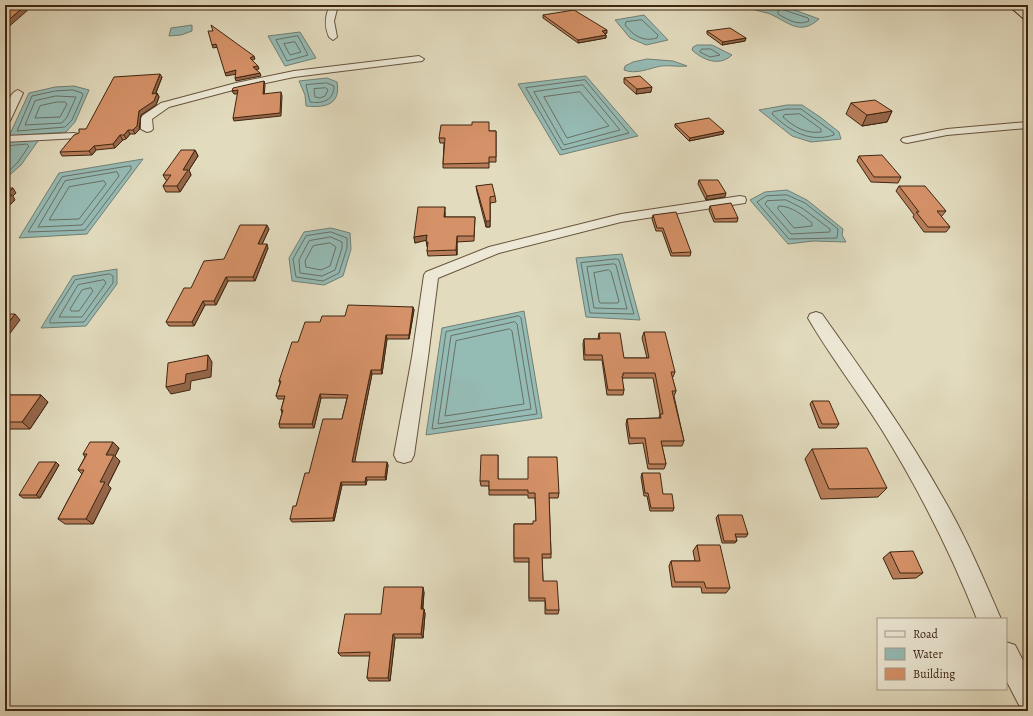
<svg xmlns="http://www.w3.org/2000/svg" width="1033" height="716" font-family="Alegreya,serif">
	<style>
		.water { fill: #95bbb5; stroke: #737f74 }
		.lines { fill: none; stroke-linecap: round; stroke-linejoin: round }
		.shore { stroke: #6a7064; stroke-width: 1 }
		.minor-casing { stroke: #68533d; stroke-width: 2 }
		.trunk-casing { stroke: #3f2612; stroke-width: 2 }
		.minor { fill: #ece8d5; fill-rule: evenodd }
		.trunk { fill: #e2dbbe; fill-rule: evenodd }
		.wall { fill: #b77d59; stroke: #3f2612 }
		.shaded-wall { fill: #956649; stroke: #3f2612 }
		.building { fill: #d59168; stroke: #3f2612 }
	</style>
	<rect width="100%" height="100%" fill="#e2dbbe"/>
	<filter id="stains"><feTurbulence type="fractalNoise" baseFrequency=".005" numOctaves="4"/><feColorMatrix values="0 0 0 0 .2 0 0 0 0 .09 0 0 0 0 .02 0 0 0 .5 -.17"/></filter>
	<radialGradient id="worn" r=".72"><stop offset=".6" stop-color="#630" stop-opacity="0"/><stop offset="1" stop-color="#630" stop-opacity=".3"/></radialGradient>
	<path class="water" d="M 736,5 L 762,5 L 775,7 L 784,6 L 819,19 C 798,38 786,19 767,13 C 757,10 746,8 736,5 Z
		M 644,15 L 668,40 L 646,45 L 630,38 L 615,20 Z
		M 192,25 L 192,31 L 181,35 L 169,36 L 171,28 Z
		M 300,32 L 316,58 L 285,66 L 268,36 Z
		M 697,45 L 712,45 L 732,55 C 719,67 703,60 692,50 L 693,47 Z
		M 647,59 L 673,61 L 687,66 C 678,67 670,65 661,66 C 650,68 636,75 624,70 L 625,66 L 633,62 Z
		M 586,76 L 638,136 L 560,155 L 518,84 Z
		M 327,78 L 337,82 C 341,105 325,108 306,106 L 305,95 L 299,81 Z
		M 74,86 L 89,90 L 75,122 L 66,132 L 9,136 L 29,93 L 55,87 Z
		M 787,105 L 802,105 L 820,117 L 839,132 L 841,139 L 811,142 L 792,136 L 759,110 Z
		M 35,140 L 38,141 L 21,165 L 5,179 L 5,142 Z
		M 143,159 L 87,234 L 19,238 L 59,173 Z
		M 787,190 L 807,200 L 843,229 L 842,235 L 846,242 L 813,241 L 788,244 L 750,200 L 765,192 Z
		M 331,228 L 350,233 L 351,249 L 343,276 L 324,285 L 292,281 L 289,258 L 304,232 Z
		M 622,254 L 640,320 L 586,317 L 576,258 Z
		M 117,269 L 117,284 L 86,326 L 41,328 L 73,276 Z
		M 524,311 L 542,418 L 426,435 L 442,328 Z"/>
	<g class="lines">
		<path class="shore" d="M 781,9 L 808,18 L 809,21 C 798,26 788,20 778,14 L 778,11 Z
			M 642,20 L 658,35 L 657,38 C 643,42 634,36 625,25 L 626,22 Z
			M 298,36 L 308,55 L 287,61 L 276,40 Z
			M 295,42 L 301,52 L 290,55 L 284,44 Z
			M 702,49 L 711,49 L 720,55 L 710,57 L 700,52 Z
			M 585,80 L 629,133 L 562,150 L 526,88 Z
			M 327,83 L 334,86 C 334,100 323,104 310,102 L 306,85 Z
			M 583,85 L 620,130 L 564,145 L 534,92 Z
			M 326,88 L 328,90 L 325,96 L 320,98 L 315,97 L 314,89 Z
			M 73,90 L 82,93 L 83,95 L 72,120 L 65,127 L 17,131 L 32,96 L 55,91 Z
			M 580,92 L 609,126 L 567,138 L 544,97 Z
			M 56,96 L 76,97 L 67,117 L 62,123 L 25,125 L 35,101 Z
			M 57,102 L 65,102 L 67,104 L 60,117 L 35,118 L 40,106 Z
			M 787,109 L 801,109 L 834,133 L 834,135 C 809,143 790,131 772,114 L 773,112 Z
			M 800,114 L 821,129 L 821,132 C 806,134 794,127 783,117 L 784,115 Z
			M 5,146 L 27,144 L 29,146 L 18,162 L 5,175
			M 129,166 L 131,166 L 131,169 L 85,230 L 28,232 L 62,177 Z
			M 117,172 L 119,176 L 82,225 L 38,227 L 65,181 Z
			M 104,181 L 106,184 L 79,219 L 49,220 L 69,187 Z
			M 787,195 L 805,203 L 838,229 L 837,238 L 789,239 L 757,202 L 766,196 Z
			M 786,200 L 802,208 L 830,229 L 830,232 L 791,234 L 765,204 L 767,201 Z
			M 779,206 C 792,206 802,215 812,223 L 812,226 L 794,228 L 778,209 Z
			M 331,232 L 347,238 L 347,248 L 339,273 L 323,281 L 296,277 L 293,259 L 306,236 Z
			M 331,237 L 342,242 L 342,248 L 335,270 L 322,276 L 300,273 L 299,260 L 309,241 Z
			M 330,243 L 336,247 L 330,266 L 321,270 L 306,267 L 305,261 L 313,246 Z
			M 617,259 L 619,260 L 634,314 L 590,313 L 581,263 Z
			M 614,264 L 616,265 L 627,309 L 594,308 L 587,267 Z
			M 609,270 L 611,272 L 619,301 L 618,303 L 600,303 L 599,301 L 594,273 Z
			M 110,274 L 113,276 L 113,283 L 84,322 L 50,323 L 50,320 L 75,280 Z
			M 104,280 L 106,283 L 82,317 L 59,317 L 78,285 Z
			M 91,288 L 93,291 L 79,311 L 71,311 L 70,309 L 82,290 Z
			M 519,316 L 521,318 L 537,414 L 432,429 L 446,332 Z
			M 515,322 L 517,324 L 531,409 L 438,424 L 451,336 Z
			M 510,329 L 512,331 L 524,404 L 445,416 L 456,341 Z"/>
		<defs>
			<path id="minor" d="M 330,5 L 338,5 L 334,21 L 337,37 L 333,40 L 329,37 C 324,26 325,16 330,5 Z
				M 419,56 L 424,59 L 422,61 L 294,77 L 237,89 L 169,107 L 152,119 L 153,129 L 151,131 L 147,132 L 141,129 L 141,118 L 142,116 L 161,103 L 236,83 L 294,71 Z
				M 18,90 L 23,93 L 10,121 L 5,124 C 5,115 7,93 18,90 Z
				M 1028,122 L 1028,128 L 947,135 L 907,143 L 903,142 L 901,140 L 903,138 L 947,129 Z
				M 74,133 L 78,134 L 80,136 L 78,138 L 5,142 L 5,136 Z
				M 740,196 L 745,197 L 746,200 L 745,203 L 621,222 L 499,253 L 438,278 L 428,357 L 414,455 L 411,461 L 404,463 L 397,461 L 394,455 L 412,357 L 424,275 L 426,272 L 489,247 L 621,214 Z
				M 816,312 L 822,314 C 864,373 906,432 942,496 C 965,535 983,577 1001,619 L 977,619 C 951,553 919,490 882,430 C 858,392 830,356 808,318 L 810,314 Z
				M 1006,642 L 1015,645 L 1028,670 L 1028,709 L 1019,705 L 1006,680 Z"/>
			<path id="trunk" d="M 1008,5 L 1019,5 L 1028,12 L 1028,20 L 1024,19 Z"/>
		</defs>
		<use href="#minor" class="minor-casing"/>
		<use href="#trunk" class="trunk-casing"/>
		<use href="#minor" class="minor"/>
		<use href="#trunk" class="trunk"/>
	</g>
	<path class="wall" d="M 543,15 L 607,33 L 605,34 L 606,35 L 606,38 L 578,43 L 543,18 Z
		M 707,31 L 746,38 L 745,41 L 722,45 L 707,34 Z
		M 162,77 L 156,93 L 157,93 L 159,97 L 156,105 L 141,115 L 139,130 L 135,134 L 130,134 L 126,139 L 123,140 L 115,148 L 96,150 L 92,155 L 62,156 L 60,152 L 86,129 Z
		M 624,78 L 651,92 L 636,94 L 624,83 Z
		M 851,103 L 892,111 L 887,122 L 862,126 L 846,114 Z
		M 675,124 L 724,131 L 723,134 L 689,141 L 675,127 Z
		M 489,131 L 496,131 L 496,162 L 489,162 L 489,168 L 443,168 L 443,164 L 444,143 L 440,143 L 439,138 Z
		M 195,150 L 198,156 L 189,170 L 191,175 L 180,192 L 166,192 L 163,186 L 167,180 L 166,180 L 163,175 Z
		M 859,156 L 901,177 L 898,183 L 871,182 L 857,161 Z
		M 699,180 L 725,197 L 706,200 L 698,184 Z
		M 476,186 L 495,196 L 496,202 L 490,203 L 490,227 L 486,227 L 477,192 Z
		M 899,186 L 946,211 L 941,217 L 950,227 L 946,232 L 924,232 L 913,217 L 914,215 L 896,191 Z
		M 710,206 L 738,218 L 737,222 L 714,222 L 709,210 Z
		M 445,212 L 445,217 L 475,217 L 474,241 L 457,242 L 457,255 L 428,256 L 427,251 L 428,247 L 427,247 L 426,240 L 415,243 L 414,237 Z
		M 653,215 L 691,252 L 690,256 L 671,256 L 662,231 L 656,231 L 652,219 Z
		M 269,229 L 262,244 L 268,248 L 255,281 L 228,281 L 216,305 L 205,305 L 194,326 L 169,326 L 166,322 L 224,259 Z
		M 413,307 L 414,310 L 409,339 L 387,339 L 382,374 L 372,374 L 354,462 L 388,465 L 386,480 L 367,480 L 366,485 L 342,485 L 334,521 L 292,522 L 290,519 L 296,506 L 309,473 L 342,419 L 347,398 L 321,398 L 314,428 L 280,428 L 279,424 L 282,413 L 281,410 L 284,399 L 278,399 L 276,396 L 280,383 L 279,381 L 298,342 L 320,322 L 345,316 Z
		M 644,332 L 675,372 L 673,377 L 672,377 L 676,391 L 674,396 L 684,441 L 682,446 L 662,446 L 666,464 L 664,469 L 648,469 L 643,443 L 629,444 L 626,424 L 627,419 L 659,418 L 660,414 L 653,378 L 623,378 L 622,381 L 624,390 L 623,395 L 607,395 L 602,360 L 584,360 L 583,344 L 584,339 L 598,339 L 599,333 L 624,358 L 647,358 L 642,338 Z
		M 5,395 L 41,395 L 48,402 L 30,429 L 5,429 Z
		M 812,401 L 839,424 L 836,428 L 819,428 L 810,404 Z
		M 119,448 L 115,456 L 120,461 L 108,485 L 111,488 L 93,524 L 65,524 L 58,519 L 82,474 L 78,470 L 85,457 L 83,454 Z
		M 812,449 L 887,488 L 878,497 L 821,499 L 805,459 Z
		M 498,455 L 498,479 L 559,493 L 558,498 L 549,498 L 551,554 L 551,558 L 542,558 L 543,581 L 559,610 L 558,614 L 545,614 L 545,601 L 529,601 L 529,562 L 514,562 L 514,524 L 533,524 L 536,521 L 535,498 L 528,498 L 528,495 L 489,495 L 489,486 L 481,486 L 480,481 Z
		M 59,465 L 40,498 L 23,498 L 19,495 Z
		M 642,473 L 663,494 L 674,508 L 673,511 L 650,511 L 647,496 L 644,496 L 641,477 Z
		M 718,515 L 748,534 L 746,537 L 736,537 L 737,541 L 735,543 L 722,543 L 716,518 Z
		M 697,545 L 730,588 L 726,593 L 702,593 L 701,587 L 672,587 L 669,566 L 671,561 L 695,561 L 693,551 Z
		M 890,552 L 923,573 L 916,578 L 893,579 L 883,558 Z
		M 424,592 L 423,609 L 424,609 L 425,614 L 423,638 L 395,638 L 390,681 L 369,681 L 367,678 L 370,656 L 341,656 L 338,653 L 381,614 Z"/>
	<path class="shaded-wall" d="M 26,5 L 27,5 L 29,9 L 5,30 L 5,23 Z
		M 607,30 L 607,33 L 601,34 L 602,31 Z
		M 606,35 L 606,38 L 578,43 L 578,40 Z
		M 746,38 L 745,41 L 722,45 L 723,42 Z
		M 216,44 L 218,47 L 213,48 L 212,45 Z
		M 254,56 L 255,59 L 251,61 L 250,58 Z
		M 258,66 L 259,69 L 254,70 L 253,67 Z
		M 236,70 L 237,74 L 226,76 L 225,73 Z
		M 260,73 L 261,76 L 236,81 L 235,78 Z
		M 160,74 L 162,77 L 154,97 L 152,94 Z
		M 264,81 L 265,85 L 264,98 L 263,94 Z
		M 652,87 L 651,92 L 636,94 L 637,89 Z
		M 238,90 L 239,94 L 234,94 L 232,91 Z
		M 281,92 L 282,96 L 281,116 L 234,121 L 233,118 Z
		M 157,93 L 159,97 L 156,105 L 141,115 L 139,130 L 135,134 L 133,130 L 139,111 Z
		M 892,111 L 887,122 L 862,126 L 867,115 Z
		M 128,130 L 130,134 L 126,139 L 124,135 Z
		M 724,131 L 723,134 L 689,141 L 690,138 Z
		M 120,135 L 123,140 L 115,148 L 113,144 Z
		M 94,146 L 96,150 L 92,155 L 89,151 Z
		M 195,150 L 198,156 L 189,170 L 191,175 L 180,192 L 177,186 L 183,170 Z
		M 13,188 L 16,193 L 13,196 L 15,200 L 5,210 L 5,195 Z
		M 726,193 L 725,197 L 706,200 L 707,196 Z
		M 490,203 L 490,227 L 486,227 L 486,221 Z
		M 445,207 L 445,223 L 444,217 Z
		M 267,225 L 269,229 L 260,249 L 258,244 Z
		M 427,235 L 427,240 L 415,243 L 414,237 Z
		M 457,236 L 457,255 L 456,250 Z
		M 267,244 L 268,248 L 255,281 L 253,277 Z
		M 226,277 L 228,281 L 216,305 L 214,301 Z
		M 5,297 L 7,300 L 5,302 Z
		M 203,301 L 205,305 L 194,326 L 192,322 Z
		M 413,307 L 414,310 L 409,339 L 409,335 Z
		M 15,314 L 20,320 L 8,336 L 5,333 L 5,327 Z
		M 386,335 L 387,339 L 382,374 L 381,370 Z
		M 208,355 L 212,362 L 211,377 L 191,381 L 190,390 L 171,394 L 166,387 L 186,374 Z
		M 371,370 L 372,374 L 354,466 L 352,462 Z
		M 320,394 L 321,398 L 314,428 L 312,424 Z
		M 41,395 L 48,402 L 30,429 L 22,422 Z
		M 113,442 L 119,448 L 115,456 L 120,461 L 108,485 L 111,488 L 93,524 L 86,519 L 100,482 L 106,455 Z
		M 56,462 L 59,465 L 40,498 L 36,495 Z
		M 387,462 L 388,465 L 386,480 L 385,477 Z
		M 366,477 L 367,480 L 366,485 L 365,482 Z
		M 341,482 L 342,485 L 334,521 L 333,518 Z
		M 423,587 L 424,592 L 422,614 L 421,609 Z
		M 424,609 L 425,614 L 423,638 L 421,634 Z
		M 393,634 L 395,638 L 390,681 L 388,678 Z"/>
	<path class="building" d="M 8,5 L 26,5 L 5,23 L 5,8 Z
		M 574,10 L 607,30 L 602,31 L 606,35 L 578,40 L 543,15 Z
		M 211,25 L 254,56 L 250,58 L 258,66 L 253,67 L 260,73 L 235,78 L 236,70 L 225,73 L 216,44 L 212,45 L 208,31 L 213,31 Z
		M 730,28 L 746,38 L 723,42 L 707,31 Z
		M 160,74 L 152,94 L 157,93 L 154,101 L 139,111 L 137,126 L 133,130 L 128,130 L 124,135 L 120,135 L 113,144 L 94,146 L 89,151 L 60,152 L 74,135 L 79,133 L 79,129 L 86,129 L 114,77 Z
		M 640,76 L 652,87 L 637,89 L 624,78 Z
		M 264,81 L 263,94 L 281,92 L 280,113 L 233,118 L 238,90 L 232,91 L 233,88 Z
		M 875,100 L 892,111 L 867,115 L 851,103 Z
		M 709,118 L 724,131 L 690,138 L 675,124 Z
		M 472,122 L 489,122 L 489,131 L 496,131 L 496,157 L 489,157 L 489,163 L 443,164 L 445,138 L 439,138 L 441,125 L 472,125 Z
		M 181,150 L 195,150 L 183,170 L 188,170 L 177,186 L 163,186 L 171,175 L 163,175 Z
		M 882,155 L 901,177 L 874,177 L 859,156 Z
		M 699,180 L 718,180 L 726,193 L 707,196 Z
		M 492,184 L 495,196 L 490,197 L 490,221 L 486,221 L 476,186 Z
		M 899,186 L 925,186 L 946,211 L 937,211 L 950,227 L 928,227 L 916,212 L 919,212 Z
		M 5,188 L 13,188 L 5,195 L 12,195 L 5,201 Z
		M 731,203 L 738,218 L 715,219 L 710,206 Z
		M 418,207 L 445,207 L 444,217 L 475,217 L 474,236 L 457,236 L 456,250 L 427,251 L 428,242 L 426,242 L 427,235 L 414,237 Z
		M 676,212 L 691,252 L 672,253 L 663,228 L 657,228 L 653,215 Z
		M 240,225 L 267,225 L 258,244 L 267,244 L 253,277 L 226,277 L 214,301 L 203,301 L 192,322 L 166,322 L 184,288 L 191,288 L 204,261 L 224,259 Z
		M 348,305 L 413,307 L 409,335 L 386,335 L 381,370 L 371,370 L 352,462 L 387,462 L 385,477 L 366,477 L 365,482 L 341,482 L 333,518 L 290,519 L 293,506 L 296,506 L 305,473 L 309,473 L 323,419 L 342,419 L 348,395 L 320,394 L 312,424 L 279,424 L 283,410 L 281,410 L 285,396 L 276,396 L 281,381 L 279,381 L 292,342 L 298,342 L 305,322 L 320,322 L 322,316 L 345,316 Z
		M 5,314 L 15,314 L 5,327 Z
		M 644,332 L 665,332 L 675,372 L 671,372 L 676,391 L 672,391 L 684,441 L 661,441 L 666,464 L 649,464 L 645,438 L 630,438 L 627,419 L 661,418 L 660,414 L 663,414 L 655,373 L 623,373 L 623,376 L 622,376 L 624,390 L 608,390 L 602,355 L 585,355 L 584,339 L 600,339 L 599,333 L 620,333 L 624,358 L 649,358 Z
		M 208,355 L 207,370 L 186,374 L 185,383 L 166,387 L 168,363 Z
		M 5,395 L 41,395 L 22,422 L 5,422 Z
		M 812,401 L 829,401 L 839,424 L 822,424 Z
		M 90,442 L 113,442 L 106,455 L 114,455 L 100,482 L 105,482 L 86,519 L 58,519 L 84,470 L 78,470 L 87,454 L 83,454 Z
		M 867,448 L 887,488 L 829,489 L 812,449 Z
		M 481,455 L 498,455 L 498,479 L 528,479 L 528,457 L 557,457 L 559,493 L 549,493 L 551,554 L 542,554 L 543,581 L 557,581 L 559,610 L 546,610 L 545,598 L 529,598 L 529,558 L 514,558 L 514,524 L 533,524 L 533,521 L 536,521 L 535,493 L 528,493 L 528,490 L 489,490 L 489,481 L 480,481 Z
		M 39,462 L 56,462 L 36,495 L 19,495 Z
		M 642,473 L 660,473 L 663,494 L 672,494 L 674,508 L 651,508 L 648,493 L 645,493 Z
		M 718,515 L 742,515 L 748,534 L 735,534 L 737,541 L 724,541 Z
		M 697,545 L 720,545 L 730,588 L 706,588 L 704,582 L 675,582 L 671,561 L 700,561 Z
		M 913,551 L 923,573 L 900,573 L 890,552 Z
		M 384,587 L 423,587 L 421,609 L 424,609 L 421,634 L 393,634 L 388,678 L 367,678 L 370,652 L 338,653 L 345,614 L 381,614 Z"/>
	<rect width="1033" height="716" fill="none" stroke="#e2dbbe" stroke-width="20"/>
	<rect x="6" y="6" width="1021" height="704" fill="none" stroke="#3f2612" stroke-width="2"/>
	<rect x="10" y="10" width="1013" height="696" fill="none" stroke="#3f2612"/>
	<rect x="877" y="618" width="130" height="72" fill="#ece8d5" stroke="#a79a87"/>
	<rect x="885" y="631" width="20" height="6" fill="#ece8d5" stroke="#a79a87"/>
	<text x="913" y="638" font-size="12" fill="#3f2612">Road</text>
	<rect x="885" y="648" width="20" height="12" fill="#95bbb5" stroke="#a79a87"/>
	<text x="913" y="658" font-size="12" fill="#3f2612">Water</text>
	<rect x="885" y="668" width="20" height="12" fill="#d59168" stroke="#a79a87"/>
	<text x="913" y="678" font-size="12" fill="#3f2612">Building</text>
	<rect width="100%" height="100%" filter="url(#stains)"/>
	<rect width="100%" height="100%" fill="url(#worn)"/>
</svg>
